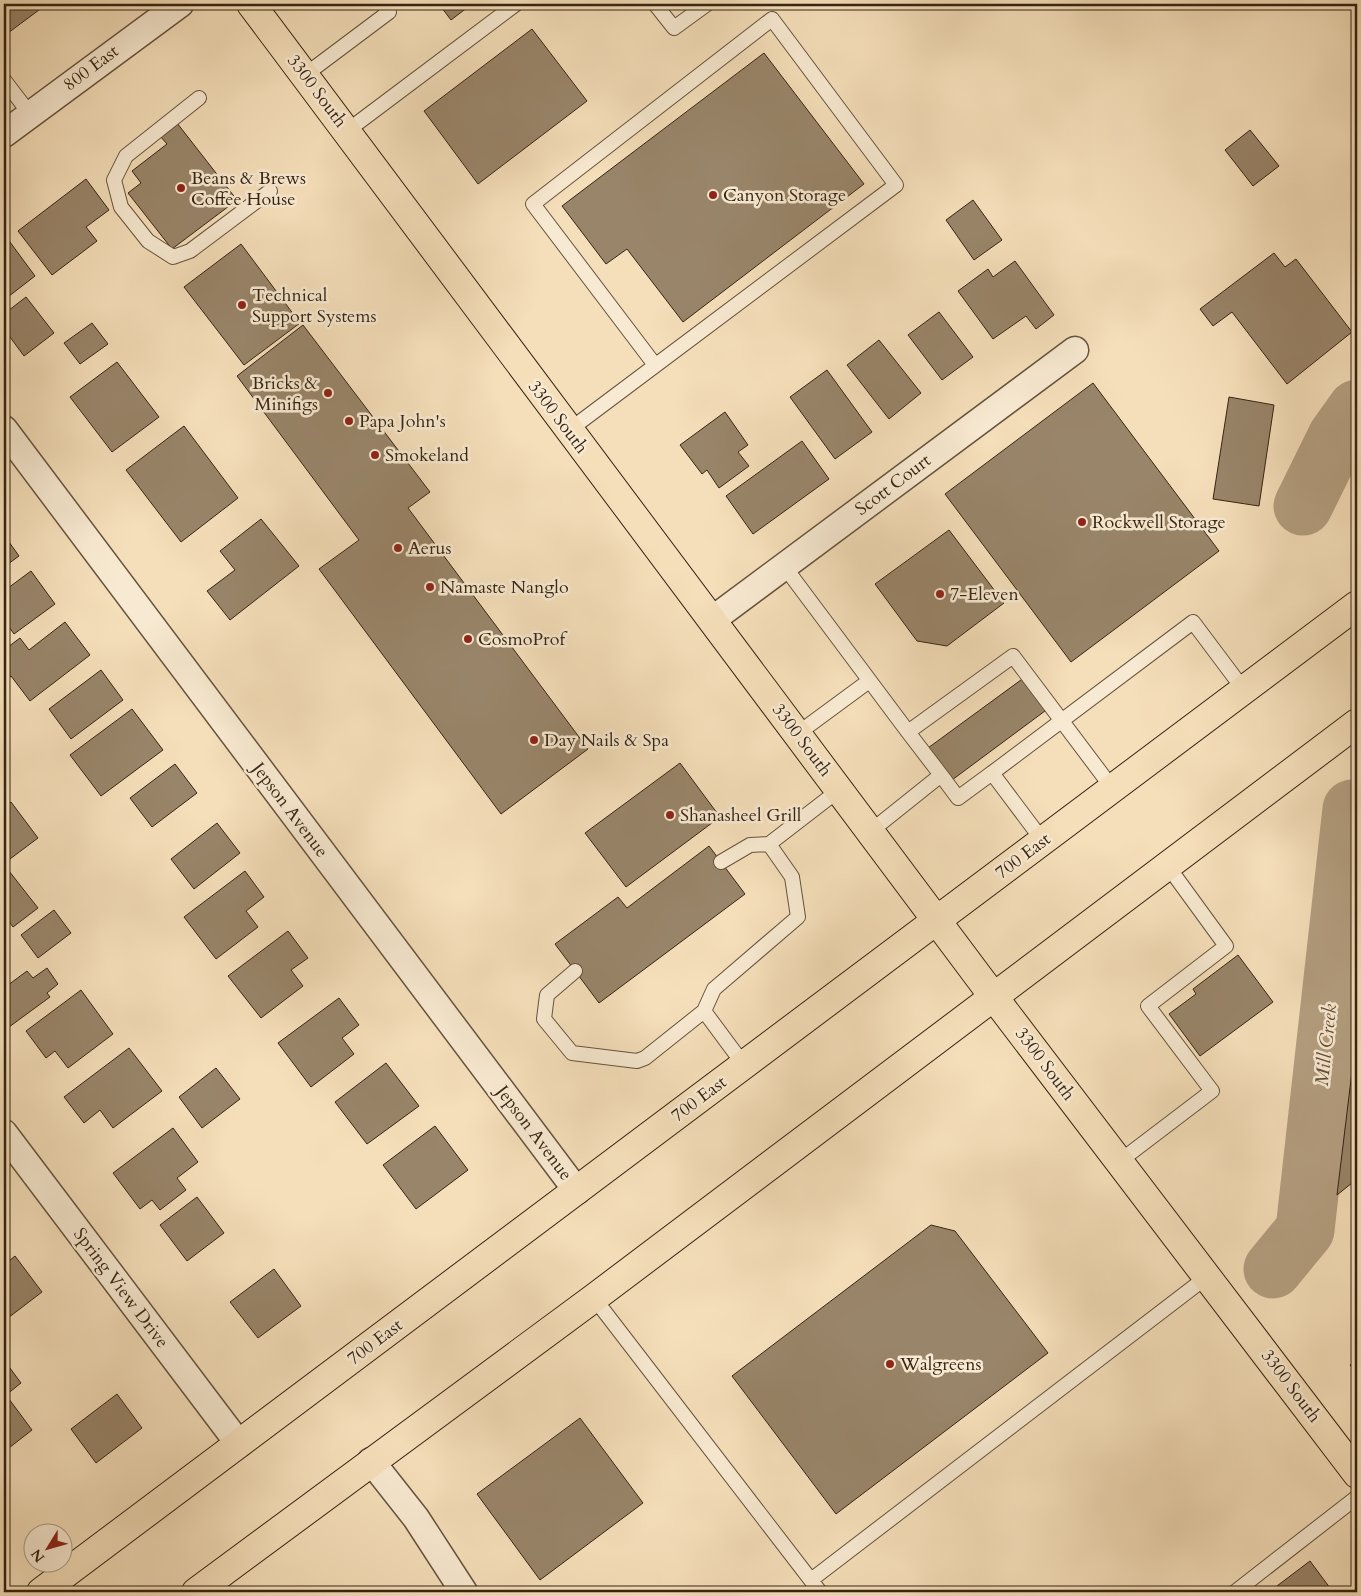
<svg xmlns="http://www.w3.org/2000/svg" width="1361" height="1596" font-family="Cardo,serif">
	<style>
		.lines { fill: none; stroke-linecap: round; stroke-linejoin: round }
		.river { stroke: #b49f81; stroke-width: 59 }
		.building { fill: #99856a; stroke: #362413 }
		.service-casing { stroke: #66533d; stroke-width: 16 }
		.minor-casing { stroke: #66533d; stroke-width: 29 }
		.primary-casing { stroke: #362413; stroke-width: 30 }
		.service { stroke: #f8ead2; stroke-width: 14 }
		.minor { stroke: #f8ead2; stroke-width: 26 }
		.primary { stroke: #f5dfba; stroke-width: 28 }
		.poi-dot { fill: #8f2418; stroke: #f8ead2; stroke-width: 2 }
		.labels { text-anchor: middle; dominant-baseline: central; stroke-width: 5; stroke-linejoin: round; paint-order: stroke }
		.street-label { font-size: 18px; fill: #362413; stroke: #f8ead2 }
		.poi-label { font-size: 18px; fill: #362413; stroke: #f8ead2; text-anchor: start }
		.water-label { font-size: 19px; font-style: italic; fill: #624f3a; stroke: #f8ead2 }
	</style>
	<rect width="100%" height="100%" fill="#f5dfba"/>
	<filter id="stains"><feTurbulence type="fractalNoise" baseFrequency=".004" numOctaves="4"/><feColorMatrix values="0 0 0 0 .2 0 0 0 0 .09 0 0 0 0 .02 0 0 0 .5 -.17"/></filter>
	<radialGradient id="worn" r=".72"><stop offset=".6" stop-color="#630" stop-opacity="0"/><stop offset="1" stop-color="#630" stop-opacity=".3"/></radialGradient>
	<g class="lines">
		<path class="river" d="M 1303,506 L 1337,437 L 1357,409
			M 1273,1269 L 1305,1230 L 1352,809"/>
	</g>
	<path class="building" d="M 4,4 L 47,4 L 4,36 Z
		M 439,4 L 472,4 L 451,20 Z
		M 532,29 L 587,101 L 478,184 L 424,111 Z
		M 764,53 L 864,184 L 683,322 L 627,249 L 606,264 L 562,206 Z
		M 177,123 L 237,200 L 172,249 L 128,193 L 141,183 L 132,171 L 167,144 L 160,136 Z
		M 1250,130 L 1279,166 L 1253,186 L 1225,150 Z
		M 86,179 L 109,210 L 86,227 L 97,241 L 52,275 L 18,231 Z
		M 973,200 L 1002,240 L 974,260 L 946,220 Z
		M 7,238 L 35,276 L 4,300 L 4,240 Z
		M 241,244 L 300,323 L 244,365 L 184,287 Z
		M 1274,253 L 1285,267 L 1296,259 L 1352,332 L 1287,384 L 1232,312 L 1213,326 L 1200,309 Z
		M 1015,261 L 1054,315 L 1036,329 L 1026,316 L 993,339 L 958,291 L 988,269 L 993,277 Z
		M 26,297 L 54,333 L 24,356 L 4,329 L 4,314 Z
		M 939,312 L 973,357 L 942,380 L 908,335 Z
		M 92,323 L 108,344 L 80,364 L 64,343 Z
		M 303,325 L 430,492 L 408,508 L 588,749 L 501,814 L 319,569 L 359,540 L 237,376 Z
		M 879,340 L 921,393 L 889,419 L 847,365 Z
		M 117,362 L 159,417 L 112,452 L 70,397 Z
		M 827,370 L 872,432 L 835,459 L 790,397 Z
		M 1093,383 L 1219,551 L 1071,662 L 945,494 Z
		M 1229,397 L 1274,405 L 1259,506 L 1213,499 Z
		M 725,412 L 748,445 L 738,452 L 749,466 L 719,488 L 707,470 L 702,474 L 680,445 Z
		M 184,426 L 238,498 L 181,542 L 126,470 Z
		M 802,441 L 829,479 L 753,534 L 726,496 Z
		M 261,519 L 299,566 L 230,620 L 207,591 L 235,570 L 220,551 Z
		M 949,530 L 1004,603 L 947,646 L 917,641 L 875,584 Z
		M 4,535 L 19,556 L 4,567 Z
		M 31,571 L 55,604 L 14,634 L 4,620 L 4,591 Z
		M 65,622 L 90,655 L 30,701 L 11,676 L 4,681 L 4,650 L 20,638 L 29,650 Z
		M 101,670 L 123,700 L 71,739 L 49,709 Z
		M 1025,677 L 1049,708 L 952,780 L 928,748 Z
		M 132,709 L 163,750 L 101,796 L 70,755 Z
		M 680,763 L 720,817 L 626,887 L 585,833 Z
		M 175,764 L 197,793 L 152,827 L 130,798 Z
		M 11,802 L 38,838 L 6,862 L 4,858 L 4,808 Z
		M 217,823 L 240,853 L 194,889 L 171,859 Z
		M 709,846 L 745,894 L 599,1003 L 555,944 L 618,897 L 627,908 Z
		M 9,871 L 38,908 L 13,927 L 4,915 L 4,876 Z
		M 245,871 L 264,897 L 246,911 L 258,927 L 216,959 L 184,917 Z
		M 54,910 L 71,933 L 38,958 L 21,935 Z
		M 288,931 L 308,958 L 291,970 L 303,986 L 261,1018 L 228,976 Z
		M 1238,955 L 1273,1002 L 1200,1056 L 1169,1014 L 1196,994 L 1193,989 Z
		M 47,968 L 58,984 L 47,993 L 50,997 L 9,1027 L 4,1020 L 4,988 L 27,971 L 33,978 Z
		M 81,990 L 113,1034 L 68,1068 L 55,1051 L 46,1058 L 26,1031 Z
		M 339,998 L 359,1025 L 342,1038 L 354,1054 L 311,1087 L 278,1043 Z
		M 1357,1030 L 1357,1179 L 1337,1195 Z
		M 129,1048 L 162,1091 L 113,1128 L 100,1110 L 84,1123 L 64,1097 Z
		M 386,1063 L 419,1106 L 367,1144 L 335,1102 Z
		M 216,1068 L 240,1099 L 202,1128 L 179,1097 Z
		M 435,1126 L 468,1170 L 416,1209 L 383,1165 Z
		M 173,1128 L 198,1162 L 177,1178 L 186,1190 L 160,1210 L 152,1200 L 140,1209 L 113,1173 Z
		M 197,1197 L 224,1233 L 187,1261 L 160,1225 Z
		M 931,1225 L 955,1231 L 1048,1353 L 836,1514 L 732,1376 Z
		M 15,1256 L 42,1292 L 4,1321 L 4,1265 Z
		M 274,1269 L 301,1306 L 258,1338 L 230,1302 Z
		M 4,1360 L 21,1383 L 6,1395 L 32,1430 L 5,1451 Z
		M 1357,1360 L 1357,1374 L 1350,1365 Z
		M 117,1394 L 142,1428 L 96,1463 L 71,1429 Z
		M 580,1418 L 643,1503 L 540,1580 L 477,1494 Z
		M 1310,1561 L 1333,1592 L 1269,1592 Z"/>
	<g class="lines">
		<defs>
			<path id="service" d="M 655,4 L 674,28 L 707,4
				M 305,75 L 389,12 L 383,4
				M 4,80 L 30,114
				M 199,98 L 126,156 L 114,180 L 121,207 L 148,241 L 173,257 L 190,251 L 270,191
				M 347,131 L 516,4
				M 568,431 L 896,185 L 772,19 L 533,204 L 655,365
				M 784,566 L 908,732 L 1013,656 L 1113,789
				M 908,732 L 941,775
				M 797,734 L 869,681
				M 992,773 L 1193,622 L 1244,690
				M 871,831 L 941,775 L 958,798 L 992,773 L 1043,841
				M 769,844 L 839,790
				M 575,971 L 547,995 L 544,1019 L 572,1053 L 637,1061 L 645,1058 L 704,1011 L 714,989 L 798,917 L 792,877 L 769,844 L 750,845 L 721,862
				M 704,1011 L 744,1065
				M 1120,1161 L 1212,1091 L 1148,1006 L 1226,946 L 1167,865
				M 594,1298 L 820,1592
				M 811,1580 L 1208,1276
				M 1235,1592 L 1357,1497"/>
			<path id="minor" d="M 4,134 L 180,4
				M 4,429 L 577,1191
				M 712,620 L 1075,350
				M 4,1133 L 239,1444
				M 371,1461 L 416,1518 L 464,1592"/>
			<path id="primary" d="M 251,4 L 993,996 L 1357,1474
				M 41,1592 L 1357,605
				M 196,1592 L 594,1298 L 1357,723"/>
		</defs>
		<use href="#service" class="service-casing"/>
		<use href="#minor" class="minor-casing"/>
		<use href="#primary" class="primary-casing"/>
		<use href="#service" class="service"/>
		<use href="#minor" class="minor"/>
		<use href="#primary" class="primary"/>
	</g>
	<g class="poi-dot">
		<circle cx="181" cy="188" r="5"/>
		<circle cx="713" cy="195" r="5"/>
		<circle cx="242" cy="305" r="5"/>
		<circle cx="328" cy="393" r="5"/>
		<circle cx="349" cy="421" r="5"/>
		<circle cx="375" cy="455" r="5"/>
		<circle cx="1082" cy="522" r="5"/>
		<circle cx="398" cy="548" r="5"/>
		<circle cx="430" cy="587" r="5"/>
		<circle cx="940" cy="594" r="5"/>
		<circle cx="468" cy="639" r="5"/>
		<circle cx="534" cy="740" r="5"/>
		<circle cx="670" cy="815" r="5"/>
		<circle cx="890" cy="1364" r="5"/>
	</g>
	<g class="labels">
		<g class="street-label">
			<text transform="translate(91 68) rotate(-37)">800 East</text>
			<text transform="translate(317 91) rotate(53)">3300 South</text>
			<text transform="translate(558 417) rotate(53)">3300 South</text>
			<text transform="translate(893 485) rotate(-37)">Scott Court</text>
			<text transform="translate(802 740) rotate(53)">3300 South</text>
			<text transform="translate(290 810) rotate(53)">Jepson Avenue</text>
			<text transform="translate(1023 856) rotate(-37)">700 East</text>
			<text transform="translate(1045 1064) rotate(53)">3300 South</text>
			<text transform="translate(699 1099) rotate(-37)">700 East</text>
			<text transform="translate(534 1133) rotate(53)">Jepson Avenue</text>
			<text transform="translate(121 1288) rotate(53)">Spring View Drive</text>
			<text transform="translate(375 1342) rotate(-37)">700 East</text>
			<text transform="translate(1291 1386) rotate(53)">3300 South</text>
		</g>
		<g class="poi-label">
			<text x="191" y="178">Beans &amp; Brews<tspan x="191" dy="21">Coffee House</tspan></text>
			<text x="723" y="195">Canyon Storage</text>
			<text x="252" y="295">Technical<tspan x="252" dy="21">Support Systems</tspan></text>
			<text x="318" y="383" text-anchor="end">Bricks &amp;<tspan x="318" dy="21">Minifigs</tspan></text>
			<text x="359" y="421">Papa John's</text>
			<text x="385" y="455">Smokeland</text>
			<text x="1092" y="522">Rockwell Storage</text>
			<text x="408" y="548">Aerus</text>
			<text x="440" y="587">Namaste Nanglo</text>
			<text x="950" y="594">7-Eleven</text>
			<text x="478" y="639">CosmoProf</text>
			<text x="544" y="740">Day Nails &amp; Spa</text>
			<text x="680" y="815">Shanasheel Grill</text>
			<text x="900" y="1364">Walgreens</text>
		</g>
		<g class="water-label">
			<text transform="translate(1326 1045) rotate(-84)">Mill Creek</text>
		</g>
	</g>
	<rect width="1361" height="1596" fill="none" stroke="#f5dfba" stroke-width="20"/>
	<rect x="5" y="5" width="1351" height="1586" fill="none" stroke="#362413" stroke-width="2.5"/>
	<rect x="10" y="10" width="1341" height="1576" fill="none" stroke="#362413"/>
	<g transform="translate(48 1548) rotate(233)"><circle r="24" fill="#f8ead2" stroke="#aa9b86"/>
	<path d="M0-4L9 19L0 12L-9 19Z" fill="#8f2418"/>
	<text y="-8" font-size="14" font-weight="bold" text-anchor="middle" fill="#362413">N</text>
	</g>
	<rect width="100%" height="100%" filter="url(#stains)"/>
	<rect width="100%" height="100%" fill="url(#worn)"/>
</svg>
